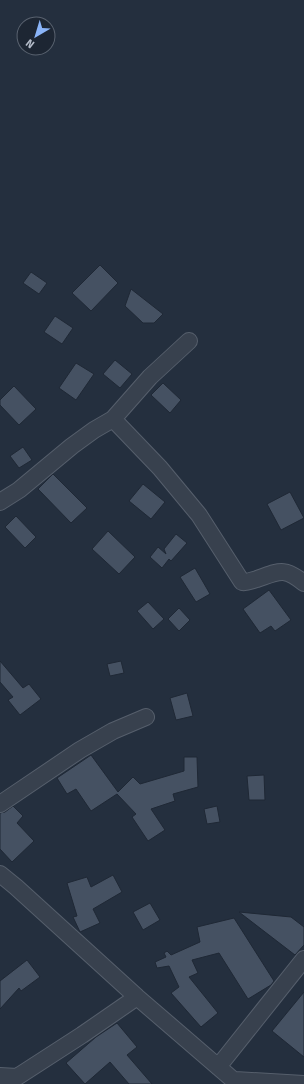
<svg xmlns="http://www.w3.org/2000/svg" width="304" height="1084" font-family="'Fira Sans',sans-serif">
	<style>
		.building { fill: #455162; stroke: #1f2835 }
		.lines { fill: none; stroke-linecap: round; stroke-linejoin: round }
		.minor-casing { stroke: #565f6c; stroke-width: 18 }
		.minor { stroke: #38414e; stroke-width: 16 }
	</style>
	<rect width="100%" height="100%" fill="#242f3e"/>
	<path class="building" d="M 100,265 L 118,283 L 91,311 L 72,293 Z
		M 31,272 L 47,283 L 39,294 L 23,283 Z
		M 131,289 L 163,314 L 154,323 L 143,323 L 125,306 Z
		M 55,316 L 73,328 L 62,344 L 44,332 Z
		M 115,360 L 132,374 L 120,388 L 103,374 Z
		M 76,363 L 94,374 L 76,400 L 59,388 Z
		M 163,383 L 181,400 L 170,413 L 151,395 Z
		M 14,386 L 36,409 L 19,425 L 0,405 L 0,400 Z
		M 23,447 L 32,460 L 19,468 L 10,456 Z
		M 53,474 L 87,508 L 71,523 L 38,489 Z
		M 143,484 L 165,502 L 151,519 L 129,501 Z
		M 290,492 L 304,518 L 281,530 L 267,504 Z
		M 16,516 L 36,537 L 25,548 L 5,527 Z
		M 108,531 L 135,557 L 119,574 L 92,549 Z
		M 176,534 L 187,543 L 171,561 L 169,559 L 162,568 L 150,557 L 158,547 L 166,554 L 164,549 Z
		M 195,568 L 210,594 L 196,602 L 180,577 Z
		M 269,590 L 291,620 L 275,631 L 271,626 L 260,633 L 243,609 Z
		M 148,602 L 164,619 L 153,629 L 137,611 Z
		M 179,608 L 190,620 L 179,631 L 168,619 Z
		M 0,661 L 23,688 L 29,684 L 41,699 L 20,715 L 8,700 L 13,697 L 0,682 Z
		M 121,661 L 124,673 L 110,676 L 107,664 Z
		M 187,693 L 193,716 L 176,720 L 170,698 Z
		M 91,755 L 118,792 L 133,777 L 140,784 L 184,771 L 184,757 L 197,757 L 198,787 L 173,794 L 175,801 L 151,809 L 165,830 L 148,841 L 132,817 L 136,814 L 117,794 L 91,811 L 76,789 L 67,794 L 57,778 Z
		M 264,775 L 265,800 L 249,800 L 247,776 Z
		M 13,806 L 23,816 L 17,823 L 34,841 L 12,862 L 0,849 L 0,813 L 5,812 Z
		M 217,806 L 220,822 L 207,824 L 204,809 Z
		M 113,875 L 122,892 L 93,909 L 100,923 L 80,932 L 73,917 L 77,916 L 67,883 L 87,877 L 91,887 Z
		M 150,903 L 160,920 L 143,930 L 133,912 Z
		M 239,912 L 291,917 L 304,927 L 304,945 L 295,955 Z
		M 234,918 L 274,981 L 271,985 L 248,999 L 219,953 L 192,960 L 198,973 L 189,977 L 218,1013 L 201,1027 L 171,993 L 179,987 L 169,966 L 157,968 L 155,962 L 166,957 L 164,953 L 167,951 L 171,955 L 200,942 L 197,927 Z
		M 27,960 L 40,977 L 21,991 L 19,988 L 0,1009 L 0,981 Z
		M 304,992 L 304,1057 L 272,1031 Z
		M 117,1023 L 137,1047 L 127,1055 L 152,1084 L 129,1084 L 110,1062 L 85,1084 L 66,1063 L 96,1037 Z"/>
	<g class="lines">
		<defs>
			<path id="minor" d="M 113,419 L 160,468 L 199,515 L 242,582 C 247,583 252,580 257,579 C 280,571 284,567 304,583
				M 0,502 L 19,490 L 72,446 L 94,430 L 113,419 L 150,377 L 189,341
				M 0,804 L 80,750 L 113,731 L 146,717
				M 0,874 L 16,887 L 137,997 L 238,1084
				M 218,1067 L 304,959
				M 0,1076 L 17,1077 L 82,1035 L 137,997
				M 235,1080 L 304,1084"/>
		</defs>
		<use href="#minor" class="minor-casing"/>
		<use href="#minor" class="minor"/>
	</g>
	<g transform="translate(36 36) rotate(218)"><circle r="19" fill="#1d2633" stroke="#59626f"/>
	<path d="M0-3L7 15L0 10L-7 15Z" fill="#8ab4f8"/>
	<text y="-6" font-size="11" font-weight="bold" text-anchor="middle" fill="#b4bcc9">N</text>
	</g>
</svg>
